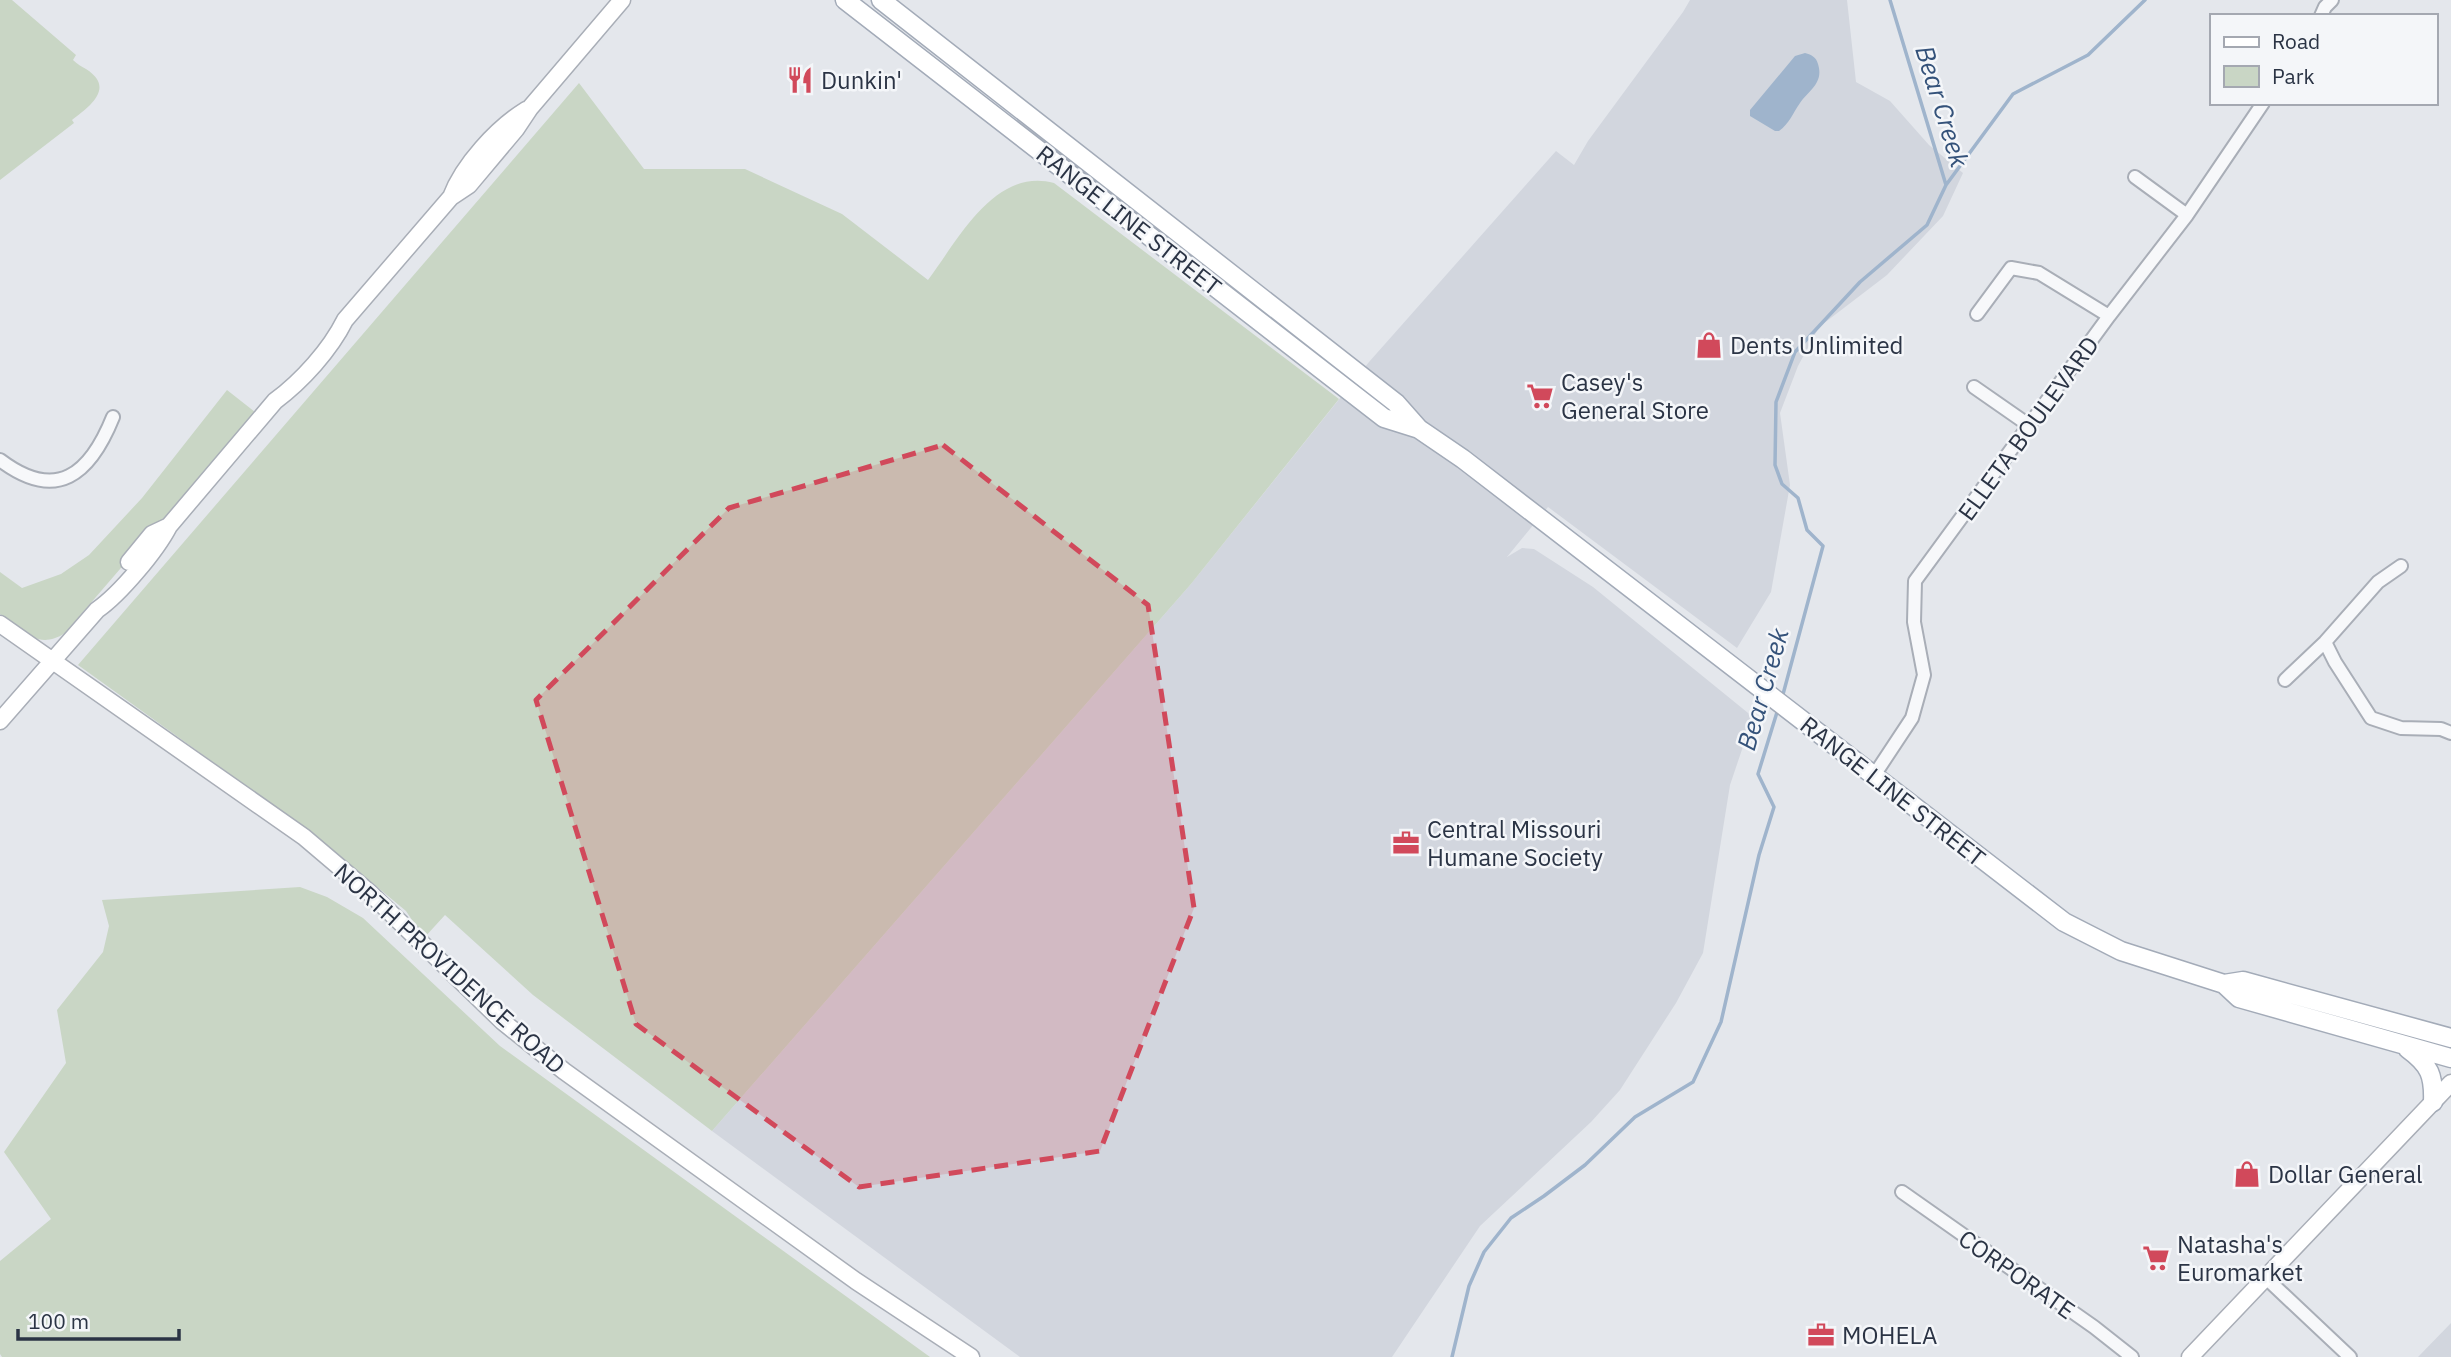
<svg xmlns="http://www.w3.org/2000/svg" width="2451" height="1357" font-family="'IBM Plex Sans',sans-serif">
	<style>
		.built { fill: #d2d6de }
		.green { fill: #c9d6c5 }
		.water { fill: #9fb4cc }
		.lines { fill: none; stroke-linecap: round; stroke-linejoin: round }
		.stream { stroke: #9fb4cc; stroke-width: 3.5 }
		.street-casing { stroke: #a9aeb7; stroke-width: 16 }
		.secondary-casing { stroke: #a9aeb7; stroke-width: 19 }
		.primary-casing { stroke: #a3abb8; stroke-width: 21 }
		.street { stroke: #f7f8fa; stroke-width: 12 }
		.secondary { stroke: #fff; stroke-width: 16 }
		.primary { stroke: #fff; stroke-width: 18 }
		.marked { fill: #d1495b; fill-opacity: 0.2; stroke: #d1495b; stroke-width: 5; stroke-dasharray: 14 9; stroke-linejoin: round }
		.labels { text-anchor: middle; dominant-baseline: central; stroke-width: 5; stroke-linejoin: round; paint-order: stroke }
		.poi-label { font-size: 24px; fill: #2b3445; stroke: #f4f6f9; text-anchor: start }
		.street-label { font-size: 24px; fill: #2b3445; stroke: #f4f6f9 }
		.water-label { font-size: 26px; font-style: italic; fill: #34527a; stroke: #f4f6f9 }
	</style>
	<rect width="100%" height="100%" fill="#e4e7ec"/>
	<path class="built" d="M 1690,0 L 1847,0 L 1856,82 L 1890,101 L 1929,145 L 1963,173 L 1943,216 L 1887,275 L 1819,327 L 1798,366 L 1780,413 L 1790,485 L 1771,592 L 1737,648 L 1548,507 L 1507,557 L 1522,548 L 1534,549 L 1593,587 L 1753,717 L 1730,785 L 1703,953 L 1676,1003 L 1620,1090 L 1591,1122 L 1480,1226 L 1392,1357 L 1020,1357 L 712,1131 L 1191,584 L 1369,362 L 1556,151 L 1574,165 L 1588,141 L 1683,12 Z
		M 2451,1323 L 2451,1357 L 2418,1357 Z"/>
	<path class="green" d="M 0,0 L 12,0 L 76,55 L 73,60 C 77,64 82,67 86,69 C 116,88 89,107 72,120 L 74,123 L 0,180 Z
		M 579,83 L 644,169 L 745,169 L 842,214 L 928,280 C 958,240 995,167 1054,183 L 1339,399 L 1191,584 L 712,1131 L 533,995 L 445,915 L 424,938 L 406,911 L 317,837 L 78,665 Z
		M 227,390 L 255,412 L 65,633 C 38,651 22,630 0,614 L 0,572 L 22,588 L 61,574 L 89,555 L 142,498 Z
		M 300,887 L 327,897 L 363,918 L 500,1046 L 930,1357 L 2,1357 L 0,1354 L 0,1261 L 51,1219 L 4,1152 L 66,1063 L 57,1010 L 103,952 L 109,926 L 102,900 Z"/>
	<path class="water" d="M 1805,53 C 1812,55 1816,57 1818,64 C 1824,83 1809,90 1800,103 C 1793,113 1789,124 1779,131 L 1775,131 L 1750,116 L 1750,110 L 1795,56 Z"/>
	<g class="lines">
		<path class="stream" d="M 1946,185 L 2013,94 L 2088,55 L 2145,0
			M 1782,698 L 1823,546 L 1807,530 L 1798,498 L 1782,484 L 1775,465 L 1776,402 L 1795,352 L 1860,282 L 1927,225 L 1946,185 L 1890,0
			M 1452,1357 L 1469,1286 L 1484,1252 L 1511,1218 L 1544,1196 L 1585,1165 L 1635,1117 L 1693,1082 L 1721,1022 L 1759,855 L 1774,807 L 1758,774 L 1778,709"/>
		<defs>
			<path id="street" d="M 2321,16 L 2325,7 L 2332,0
				M 2135,177 L 2187,215
				M 1977,314 L 2011,268 L 2039,273 L 2109,316
				M 1974,387 L 2030,426
				M 0,460 C 57,503 90,474 113,417
				M 2325,642 L 2335,662 L 2371,718 L 2401,728 L 2441,729 L 2451,733
				M 2285,680 L 2325,642 L 2378,582 L 2401,566
				M 1873,777 L 1912,718 L 1924,675 L 1914,622 L 1915,581 L 2109,316 L 2187,215 L 2263,103
				M 1902,1192 L 2094,1327 L 2132,1357
				M 2266,1278 L 2350,1357"/>
			<path id="secondary" d="M 451,197 C 463,165 497,128 526,110
				M 129,562 L 152,534 L 169,526
				M 0,624 L 304,837 L 370,893 L 502,1021 L 564,1071 L 856,1281 L 971,1357
				M 0,721 L 97,610 C 120,594 156,551 169,526 L 275,401 C 302,381 330,350 345,320 L 451,197 L 469,185 L 516,129 L 530,108 L 622,0
				M 2190,1357 L 2451,1083"/>
			<path id="primary" d="M 845,0 L 1384,418 L 1419,429
				M 881,0 L 1396,403 L 1419,429 L 1463,459 L 2064,922 L 2121,951 L 2224,984 L 2239,998 L 2451,1058
				M 2224,984 L 2243,981 L 2451,1038
				M 2408,1049 C 2430,1065 2434,1076 2433,1102"/>
		</defs>
		<use href="#street" class="street-casing"/>
		<use href="#secondary" class="secondary-casing"/>
		<use href="#primary" class="primary-casing"/>
		<use href="#street" class="street"/>
		<use href="#secondary" class="secondary"/>
		<use href="#primary" class="primary"/>
	</g>
	<path class="marked" d="M 943,445 L 1148,605 L 1194,908 L 1100,1151 L 859,1187 L 636,1024 L 536,700 L 729,508 Z"/>
	<defs>
		<symbol id="restaurant-bare" viewBox="-9 -9 18 18"><path d="M-5-6h1v4h1v-4h1v4h1v-4h1v5L-1.5 .5V6h-2V.5L-5-1ZM5-6V6H3V1.5H1.5Q1.5-4 5-6Z" fill="#d1495b" stroke="#f4f6f9" stroke-width="2.5" paint-order="stroke"/></symbol>
		<symbol id="shop-bare" viewBox="-9 -9 18 18"><path d="M-5-2.5h2.3a2.7 3.5 0 0 1 5.4 0H5L5.5 6h-11ZM-1.5-2.5h3a1.5 2.3 0 0 0-3 0Z" fill="#d1495b" stroke="#f4f6f9" stroke-width="2.5" paint-order="stroke"/></symbol>
		<symbol id="supermarket-bare" viewBox="-9 -9 18 18"><path d="M-6-5.5h2.5l.6 2H6L4.5 2H-2.5L-4.4-4H-6ZM-1.5 3.2a1.3 1.3 0 1 0 .1 0ZM3 3.2a1.3 1.3 0 1 0 .1 0Z" fill="#d1495b" stroke="#f4f6f9" stroke-width="2.5" paint-order="stroke"/></symbol>
		<symbol id="office-bare" viewBox="-9 -9 18 18"><path d="M-6-3h4V-5.5h4V-3h4V5H-6ZM-1-4.5V-3h2v-1.5ZM-6 0V1H6V0Z" fill="#d1495b" stroke="#f4f6f9" stroke-width="2.5" paint-order="stroke"/></symbol>
	</defs>
	<g fill-rule="evenodd">
		<use href="#restaurant-bare" x="781" y="61" width="38" height="38"/>
		<use href="#shop-bare" x="1690" y="326" width="38" height="38"/>
		<use href="#supermarket-bare" x="1521" y="377" width="38" height="38"/>
		<use href="#office-bare" x="1387" y="824" width="38" height="38"/>
		<use href="#shop-bare" x="2228" y="1155" width="38" height="38"/>
		<use href="#supermarket-bare" x="2137" y="1239" width="38" height="38"/>
		<use href="#office-bare" x="1802" y="1316" width="38" height="38"/>
	</g>
	<g class="labels">
		<g class="poi-label">
			<text x="821" y="80">Dunkin'</text>
			<text x="1730" y="345">Dents Unlimited</text>
			<text x="1561" y="382">Casey's<tspan x="1561" dy="28">General Store</tspan></text>
			<text x="1427" y="829">Central Missouri<tspan x="1427" dy="28">Humane Society</tspan></text>
			<text x="2268" y="1174">Dollar General</text>
			<text x="2177" y="1244">Natasha's<tspan x="2177" dy="28">Euromarket</tspan></text>
			<text x="1842" y="1335">MOHELA</text>
		</g>
		<g class="street-label">
			<text transform="translate(1129 220) rotate(38)">RANGE LINE STREET</text>
			<text transform="translate(2028 428) rotate(-54)">ELLETA BOULEVARD</text>
			<text transform="translate(1893 791) rotate(38)">RANGE LINE STREET</text>
			<text transform="translate(450 968) rotate(42)">NORTH PROVIDENCE ROAD</text>
			<text transform="translate(2017 1274) rotate(35)">CORPORATE</text>
		</g>
		<g class="water-label">
			<text transform="translate(1943 106) rotate(73)">Bear Creek</text>
			<text transform="translate(1762 689) rotate(-74)">Bear Creek</text>
		</g>
	</g>
	<rect x="2210" y="14" width="228" height="91" fill="#f4f6f9" stroke="#a4a8b1" stroke-width="2"/>
	<rect x="2224" y="37" width="35" height="10" fill="#ffffff" stroke="#a4a8b1" stroke-width="2"/>
	<text x="2272" y="49" font-size="21" fill="#2b3445">Road</text>
	<rect x="2224" y="66" width="35" height="21" fill="#c9d6c5" stroke="#a4a8b1" stroke-width="2"/>
	<text x="2272" y="84" font-size="21" fill="#2b3445">Park</text>
	<path d="M18 1329v10h161v-10" fill="none" stroke="#2b3445" stroke-width="3.5"/>
	<text x="28" y="1329" font-size="21" fill="#2b3445" stroke="#f4f6f9" stroke-width="5" paint-order="stroke">100 m</text>
</svg>
